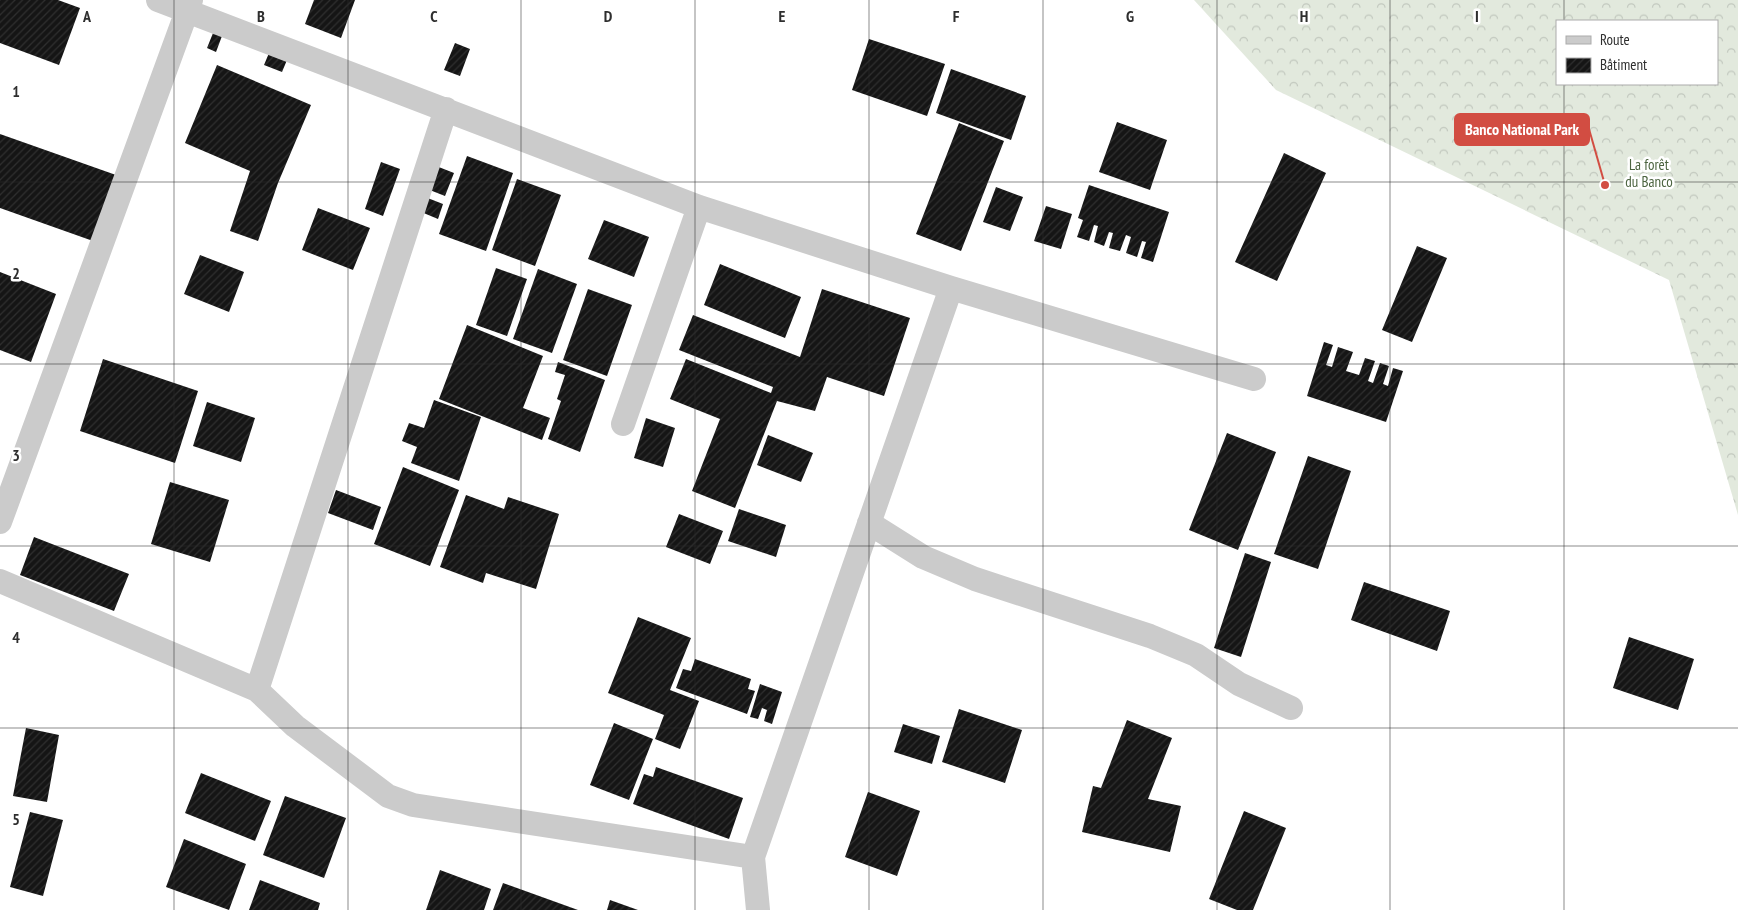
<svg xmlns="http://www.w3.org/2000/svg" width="1738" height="910" font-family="'PT Sans Narrow',sans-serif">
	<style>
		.forest { fill: url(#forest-crowns); fill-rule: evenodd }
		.building { fill: url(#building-hatch) }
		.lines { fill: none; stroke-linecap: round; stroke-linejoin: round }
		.street { stroke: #cbcbcb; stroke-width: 24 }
		.grid { fill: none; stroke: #2e2e2e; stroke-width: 1; stroke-opacity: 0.55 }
		.labels { text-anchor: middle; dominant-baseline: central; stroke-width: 5; stroke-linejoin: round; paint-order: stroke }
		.park-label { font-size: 15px; fill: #4c6440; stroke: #fff }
		.grid-label { font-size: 16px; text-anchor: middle; font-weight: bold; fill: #2e2e2e; stroke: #fff; stroke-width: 5; stroke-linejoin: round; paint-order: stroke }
		.leader { fill: none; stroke: #d24d42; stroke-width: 2 }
		.callout-dot { fill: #d24d42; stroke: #fff; stroke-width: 2 }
		.callout { fill: #d24d42; stroke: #d24d42; stroke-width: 2 }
		.callout-label { font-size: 16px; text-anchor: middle; font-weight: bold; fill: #fff }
	</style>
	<defs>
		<pattern id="forest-crowns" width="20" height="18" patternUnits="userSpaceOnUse" patternTransform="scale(1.25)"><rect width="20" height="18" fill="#e2e9dd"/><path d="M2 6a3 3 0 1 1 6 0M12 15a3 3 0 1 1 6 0" fill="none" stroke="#c2c8be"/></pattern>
		<pattern id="building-hatch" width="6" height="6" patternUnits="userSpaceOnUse" patternTransform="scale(1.25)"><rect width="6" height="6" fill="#151515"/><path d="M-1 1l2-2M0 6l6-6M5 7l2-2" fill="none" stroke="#2f2f2f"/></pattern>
	</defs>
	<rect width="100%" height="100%" fill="#fff"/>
	<path class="forest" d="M 1194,0 L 1738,0 L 1738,515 L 1669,280 L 1276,90 ZM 1717,21 L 1717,84 L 1557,84 L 1557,21 Z"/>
	<path class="building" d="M 0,0 L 58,0 L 80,8 L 59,65 L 0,43 Z
		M 314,0 L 355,0 L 341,38 L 305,24 Z
		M 213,33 L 222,36 L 216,52 L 207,48 Z
		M 869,39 L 945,64 L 927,116 L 852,90 Z
		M 455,43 L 470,49 L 460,76 L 444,70 Z
		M 269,53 L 287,60 L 282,72 L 264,65 Z
		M 217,65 L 311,105 L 278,183 L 258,241 L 230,231 L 250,171 L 185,143 Z
		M 951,69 L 1026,96 L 1011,140 L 936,113 Z
		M 1117,122 L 1167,140 L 1150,190 L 1099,172 Z
		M 959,123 L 1004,141 L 961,251 L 916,234 Z
		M 0,134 L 116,175 L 93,241 L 0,208 Z
		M 1284,153 L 1326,173 L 1277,281 L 1235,262 Z
		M 467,156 L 513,173 L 486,251 L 439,234 Z
		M 381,162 L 400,169 L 383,216 L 365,209 Z
		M 426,162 L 454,173 L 445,196 L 417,185 Z
		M 517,179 L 561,195 L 535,266 L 492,250 Z
		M 1089,185 L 1169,212 L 1153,262 L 1141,258 L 1146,242 L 1142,241 L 1137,257 L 1126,253 L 1131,237 L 1126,235 L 1120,251 L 1109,248 L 1113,233 L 1109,232 L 1104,246 L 1094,242 L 1098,226 L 1094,225 L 1089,241 L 1077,237 L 1083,220 L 1078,218 Z
		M 996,187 L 1023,197 L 1010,231 L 983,222 Z
		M 420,195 L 443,204 L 438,219 L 414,209 Z
		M 1046,206 L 1072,214 L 1061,249 L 1034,241 Z
		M 318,208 L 370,228 L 353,270 L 302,250 Z
		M 604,220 L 649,237 L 634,277 L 588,259 Z
		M 1417,246 L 1447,258 L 1412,342 L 1382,330 Z
		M 200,255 L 244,272 L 229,312 L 184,294 Z
		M 720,264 L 801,297 L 785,338 L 704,305 Z
		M 496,268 L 527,279 L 507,336 L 476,325 Z
		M 538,269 L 577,284 L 552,353 L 513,339 Z
		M 0,272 L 56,294 L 31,362 L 0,350 Z
		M 588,289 L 632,305 L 607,376 L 563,360 Z
		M 822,289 L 910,318 L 884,396 L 827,377 L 815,411 L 777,401 L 735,508 L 692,491 L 720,419 L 670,399 L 686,359 L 771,393 L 773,387 L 679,350 L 693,315 L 800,357 Z
		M 467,325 L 543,356 L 523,408 L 550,418 L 542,440 L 439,399 Z
		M 1324,342 L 1333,345 L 1326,365 L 1332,367 L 1338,347 L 1353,352 L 1346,371 L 1359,375 L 1365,358 L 1375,361 L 1368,381 L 1373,383 L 1380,363 L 1389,366 L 1383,384 L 1388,386 L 1393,368 L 1403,371 L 1386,422 L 1307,396 Z
		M 103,359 L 198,391 L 175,463 L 80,431 Z
		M 558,362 L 605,380 L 580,452 L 548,439 L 561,401 L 557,399 L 565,375 L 555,372 Z
		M 434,400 L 481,417 L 459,481 L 411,463 L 417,447 L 402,441 L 409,423 L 424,428 Z
		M 207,402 L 255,418 L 241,462 L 193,446 Z
		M 646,418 L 675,428 L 663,467 L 634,458 Z
		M 1227,433 L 1276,452 L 1238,550 L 1189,530 Z
		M 768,435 L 813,453 L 801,482 L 757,465 Z
		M 1308,456 L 1351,471 L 1318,569 L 1274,554 Z
		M 403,467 L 459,490 L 430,566 L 374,544 Z
		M 170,482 L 229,500 L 210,562 L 151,544 Z
		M 336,490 L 381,507 L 373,530 L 328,513 Z
		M 466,495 L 504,509 L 508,497 L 559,514 L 536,589 L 486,573 L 483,583 L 440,567 Z
		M 739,509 L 786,525 L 776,557 L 728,541 Z
		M 679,514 L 723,531 L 710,564 L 666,547 Z
		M 34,537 L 129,574 L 114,611 L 20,575 Z
		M 1245,553 L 1271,562 L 1241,657 L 1214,648 Z
		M 1364,582 L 1450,611 L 1437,651 L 1351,620 Z
		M 638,617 L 691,638 L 670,690 L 699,701 L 680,749 L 655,739 L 664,715 L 608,693 Z
		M 1629,637 L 1694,659 L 1678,710 L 1613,688 Z
		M 695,659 L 751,679 L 748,689 L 755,691 L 747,714 L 676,688 L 683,669 L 691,671 Z
		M 760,684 L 782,692 L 772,724 L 764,721 L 767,710 L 762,708 L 758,719 L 750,717 Z
		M 959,709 L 1022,730 L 1005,783 L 942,762 Z
		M 1127,720 L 1172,738 L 1148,799 L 1181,806 L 1170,852 L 1082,832 L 1093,786 L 1101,788 Z
		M 614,723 L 653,739 L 629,800 L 590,785 Z
		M 903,724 L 940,736 L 932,764 L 894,752 Z
		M 26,728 L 59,735 L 47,802 L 13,796 Z
		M 656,767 L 743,798 L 729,839 L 633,804 L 644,774 L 653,777 Z
		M 201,773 L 271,801 L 255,841 L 185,813 Z
		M 868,792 L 920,811 L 897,876 L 845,857 Z
		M 285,796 L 346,818 L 324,878 L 263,855 Z
		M 1244,811 L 1286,828 L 1253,910 L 1237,910 L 1209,899 Z
		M 30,812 L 63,820 L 43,896 L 10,887 Z
		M 184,839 L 246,864 L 229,910 L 166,887 Z
		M 440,870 L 491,889 L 484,910 L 426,910 Z
		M 260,880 L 320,903 L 318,910 L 249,910 Z
		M 503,883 L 578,910 L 493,910 Z
		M 610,900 L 638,910 L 607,910 Z"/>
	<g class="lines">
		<path class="street" d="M 158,0 L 699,207 L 951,288 L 1254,379
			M 623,424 L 699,207
			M 0,522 L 191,0
			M 869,523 L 923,557 L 975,579 L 1150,636 L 1196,655 L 1239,684 L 1291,708
			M 0,581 L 257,690 L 295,726 L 388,796 L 413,805 L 753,857
			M 257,690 L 446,109
			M 758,910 L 753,857 L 951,288"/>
	</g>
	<path class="grid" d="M 174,0 L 174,910M 348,0 L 348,910M 521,0 L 521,910M 695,0 L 695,910M 869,0 L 869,910M 1043,0 L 1043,910M 1217,0 L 1217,910M 1390,0 L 1390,910M 1564,0 L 1564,21M 1564,84 L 1564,910M 0,182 L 1738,182M 0,364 L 1738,364M 0,546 L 1738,546M 0,728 L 1738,728"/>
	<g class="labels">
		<g class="park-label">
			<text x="1649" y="164">La forêt<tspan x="1649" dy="17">du Banco</tspan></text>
		</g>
	</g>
	<g class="grid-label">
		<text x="87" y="22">A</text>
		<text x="261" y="22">B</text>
		<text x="434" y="22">C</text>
		<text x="608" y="22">D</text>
		<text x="782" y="22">E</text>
		<text x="956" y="22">F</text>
		<text x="1130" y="22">G</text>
		<text x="1304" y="22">H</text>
		<text x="1477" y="22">I</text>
		<text x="16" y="97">1</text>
		<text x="16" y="279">2</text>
		<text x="16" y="461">3</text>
		<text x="16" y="643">4</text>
		<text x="16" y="825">5</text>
	</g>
	<path class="leader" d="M1605 185L1589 129"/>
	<circle class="callout-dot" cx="1605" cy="185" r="5"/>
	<rect class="callout" x="1455" y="114" width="134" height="31" rx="5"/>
	<g class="callout-label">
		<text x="1522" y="135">Banco National Park</text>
	</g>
	<rect x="1556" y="20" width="162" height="65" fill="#ffffff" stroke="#ababab"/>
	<rect x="1566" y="36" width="25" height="8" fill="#cbcbcb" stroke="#ababab"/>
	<text x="1600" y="45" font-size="15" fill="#2e2e2e">Route</text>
	<rect x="1566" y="58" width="25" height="15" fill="url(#building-hatch)" stroke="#ababab"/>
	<text x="1600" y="70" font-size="15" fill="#2e2e2e">Bâtiment</text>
</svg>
